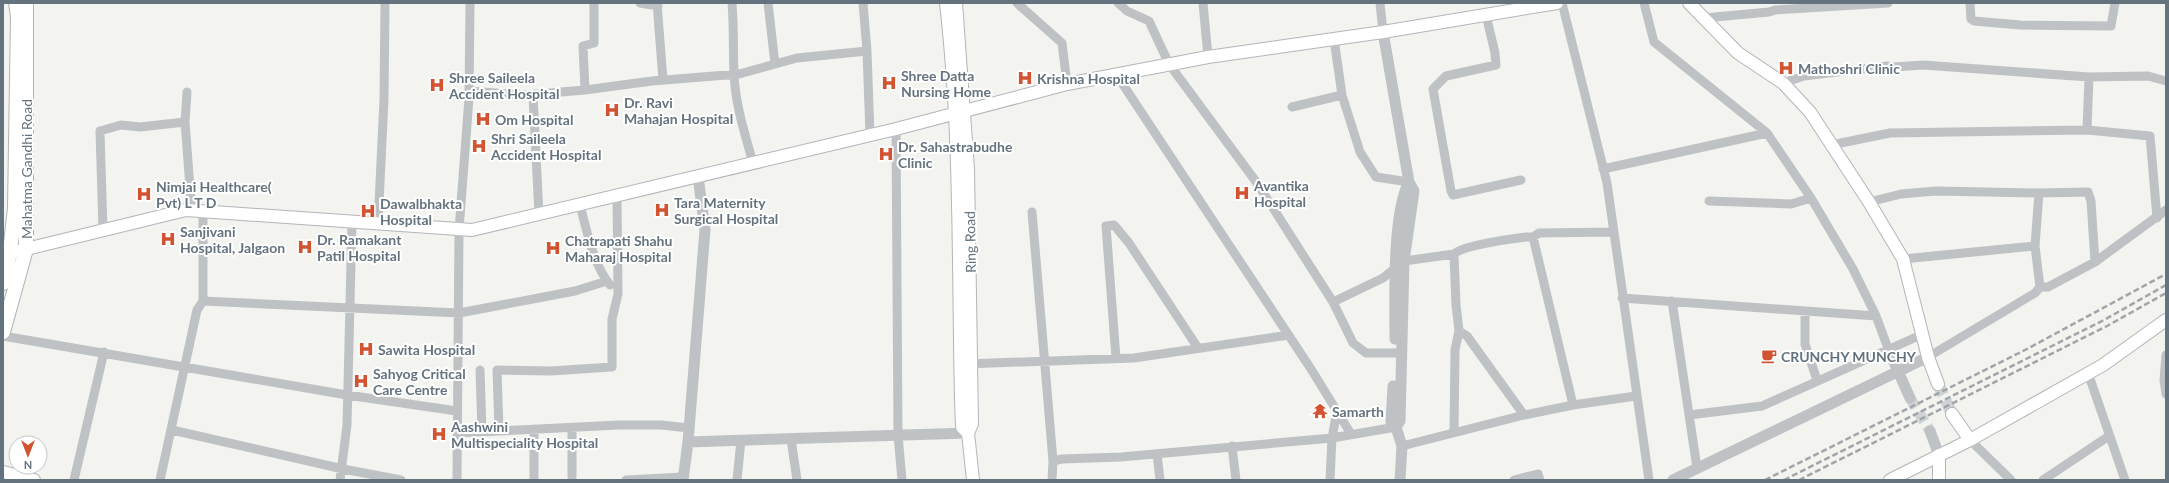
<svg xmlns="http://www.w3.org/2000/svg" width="2169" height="483" font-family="Lato,sans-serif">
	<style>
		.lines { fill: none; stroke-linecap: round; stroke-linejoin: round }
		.tertiary-tunnel { stroke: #d0d3d4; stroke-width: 11; stroke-dasharray: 11 5.5; stroke-linecap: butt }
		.secondary-tunnel { stroke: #d0d3d4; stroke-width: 12; stroke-dasharray: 12 6; stroke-linecap: butt }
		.secondary-casing { stroke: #b1b6b9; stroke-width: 14 }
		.primary-casing { stroke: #b0b4b7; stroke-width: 16 }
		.minor { stroke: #bfc2c5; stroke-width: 9 }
		.tertiary { stroke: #bfc2c5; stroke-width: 11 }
		.secondary { stroke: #fff; stroke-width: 12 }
		.primary { stroke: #fff; stroke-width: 14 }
		.rail { stroke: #a0a5a9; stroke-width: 2.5; stroke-dasharray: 6 3; stroke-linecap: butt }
		.labels { text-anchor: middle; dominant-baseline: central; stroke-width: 4; stroke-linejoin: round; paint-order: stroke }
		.poi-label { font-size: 14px; font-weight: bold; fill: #65737e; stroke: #fff; text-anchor: start }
		.street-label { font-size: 14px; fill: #65737e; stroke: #fff }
	</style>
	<rect width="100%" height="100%" fill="#f3f3f0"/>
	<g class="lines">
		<path class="tertiary-tunnel" d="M 1910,398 L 1930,431"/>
		<path class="secondary-tunnel" d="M 1938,384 L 1952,414"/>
		<defs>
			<path id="secondary" d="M 946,3 C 961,134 958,266 961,398 L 962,427 L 968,433
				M 956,3 L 968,169 L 972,424 L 968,433 L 973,480
				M 1689,3 L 1738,53 L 1783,83 L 1810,112 L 1869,202 L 1903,259 L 1928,357 L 1938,384
				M 18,251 L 186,210 L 472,230 L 896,129 L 1067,84 L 1208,57 L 1383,32 L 1557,3
				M 1952,414 L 1970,440
				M 1939,455 L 1939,480
				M 3,472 L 34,480
				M 1890,480 L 1970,440 L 2103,365 L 2166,320"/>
			<path id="primary" d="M 3,283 L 10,252 L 15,208 L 18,16 L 16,3
				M 3,332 L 26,249 L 26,3"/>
		</defs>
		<use href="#secondary" class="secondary-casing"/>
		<use href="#primary" class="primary-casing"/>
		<path class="minor" d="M 640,3 L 658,6
			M 657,3 L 663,80
			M 732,3 C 734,27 733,50 734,73 C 735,104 745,134 753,163
			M 768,3 L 775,64
			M 863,3 L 867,51
			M 1017,3 L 1062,43 L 1067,84
			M 1118,3 L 1127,11 L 1149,21 L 1169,64 L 1257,183 L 1333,302 L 1353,343 L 1366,353 L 1402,353
			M 1203,3 L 1208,57
			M 1380,3 L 1383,32
			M 1562,3 L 1607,183 L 1649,480
			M 1644,3 L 1654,42 L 1767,133 L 1811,198 L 1853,269 L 1876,316 L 1889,351
			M 1970,3 L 1971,19 L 1974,21 L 2020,25 L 2111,26 L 2115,3
			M 1486,15 L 1495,53 L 1496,65 L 1446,76 L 1433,89 L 1451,191 L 1453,195 L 1521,180
			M 1704,18 L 1769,12 L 1775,10 L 1888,3
			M 1334,39 L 1342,95 L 1360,152 L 1376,177 L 1409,182
			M 1116,74 L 1311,369 L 1351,434
			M 1783,83 L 1804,76 L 1887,66 L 1894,67 L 1923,65 L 2089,77 L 2148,76 L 2166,81
			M 585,90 L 583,46 L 594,43 L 594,3
			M 469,91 L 525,95 L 585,90 L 652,81 L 739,74 L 797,58 L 867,51 L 870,135
			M 187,92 L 185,122 L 191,201 L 194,210
			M 533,95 L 539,215
			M 1292,107 L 1342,95
			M 896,129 L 898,435 L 902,480
			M 2087,130 L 2089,77
			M 1831,145 L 1890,133 L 2087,130 L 2150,136 L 2157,218
			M 1603,169 L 1767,133
			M 2039,193 L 2035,246 L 2040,287
			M 1709,201 L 1791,204 L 1811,198
			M 1869,202 L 1901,194 L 1936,191 L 2039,193 L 2088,192 L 2091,201 L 2095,262
			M 580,205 C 587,231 593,264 610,285
			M 203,211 L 203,301
			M 1032,212 L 1053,461 L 1052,480
			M 378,224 L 384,100 L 385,3
			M 103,230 L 100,131 L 121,125 L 140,127 L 185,122
			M 1533,237 L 1573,405
			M 1454,254 L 1456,305 L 1459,331 L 1455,350 L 1454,432
			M 1903,259 L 2035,246
			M 1622,298 L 1876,316
			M 1672,301 L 1697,468
			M 1333,302 L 1383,278 L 1404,261 L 1454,254 C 1463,245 1511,239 1526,237 L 1533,237 L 1539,233 L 1614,232
			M 1805,311 L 1805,344 L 1817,380
			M 1459,331 L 1467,336 L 1524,415
			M 3,336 L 347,395 L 457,411
			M 2166,355 L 2164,380 L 2166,394
			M 1928,357 L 2035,293 L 2040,287 L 2048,287 L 2095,262 L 2166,210
			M 1116,358 L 1106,226 L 1114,225 L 1129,243 L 1198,348
			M 965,364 L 1134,358 L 1289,335
			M 480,370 L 482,432
			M 2088,373 L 2125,480
			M 1689,415 L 1762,406 L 1923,334
			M 534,429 L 534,480
			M 172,430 L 343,469 L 401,480
			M 499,431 L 497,370 L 551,371 L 612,367 L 612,319 L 618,294 L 617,196
			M 457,433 L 619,425 L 661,425 L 689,428
			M 791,439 L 797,480
			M 1970,440 L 2011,480
			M 1232,446 L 1236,480
			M 1402,446 L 1524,415 L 1573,405 L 1636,396
			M 1157,454 L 1160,480
			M 1053,461 L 1062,459 L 1121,457 L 1332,438 L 1396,427
			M 74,480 L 104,352
			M 160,480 L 197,310 L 203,301 L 459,313 L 575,291 L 607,281
			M 340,480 L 347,425 L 352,222
			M 457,480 L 459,230 L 469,98 L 470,3
			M 572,480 L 572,428
			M 626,480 L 683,477
			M 737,480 L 741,440
			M 1330,480 L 1332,438 L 1337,411
			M 1514,480 L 1538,474 L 1540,480
			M 2043,480 L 2109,436"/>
		<path class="tertiary" d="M 1383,32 L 1409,182 L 1414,191 L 1404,261 L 1400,421 L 1396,427
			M 1395,339 C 1395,302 1392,212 1409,182
			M 1889,351 L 1910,398
			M 1393,386 L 1391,422 L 1396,427 L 1402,446 L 1400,480
			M 1930,431 L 1939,455
			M 688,442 L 968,433
			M 683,480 L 688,442 L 705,230 L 698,176
			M 1673,480 L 1928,357"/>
		<use href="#secondary" class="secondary"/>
		<use href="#primary" class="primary"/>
		<path class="rail" d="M 1765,480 L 2027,349 L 2166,274
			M 1784,480 L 2104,320 L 2166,285
			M 1799,480 L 2107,326 L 2166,293"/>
	</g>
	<defs>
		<symbol id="hospital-bare" viewBox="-9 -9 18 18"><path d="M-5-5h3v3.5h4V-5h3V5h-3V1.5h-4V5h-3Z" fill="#d15332" stroke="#fff" stroke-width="2.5" paint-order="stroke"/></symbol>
		<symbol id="cafe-bare" viewBox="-9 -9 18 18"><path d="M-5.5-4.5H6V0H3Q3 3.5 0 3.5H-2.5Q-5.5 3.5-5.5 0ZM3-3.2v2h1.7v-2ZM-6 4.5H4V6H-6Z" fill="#d15332" stroke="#fff" stroke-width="2.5" paint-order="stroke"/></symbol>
		<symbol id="temple-bare" viewBox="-9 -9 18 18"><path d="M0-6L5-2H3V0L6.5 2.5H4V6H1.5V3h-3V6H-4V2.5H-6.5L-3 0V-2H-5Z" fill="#d15332" stroke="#fff" stroke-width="2.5" paint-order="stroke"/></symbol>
	</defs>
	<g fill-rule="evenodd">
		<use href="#hospital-bare" x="1775" y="57" width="22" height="22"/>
		<use href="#hospital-bare" x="1014" y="67" width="22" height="22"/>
		<use href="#hospital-bare" x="878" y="72" width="22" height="22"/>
		<use href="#hospital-bare" x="426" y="74" width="22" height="22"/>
		<use href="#hospital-bare" x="601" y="99" width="22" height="22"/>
		<use href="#hospital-bare" x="472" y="108" width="22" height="22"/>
		<use href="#hospital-bare" x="468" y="135" width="22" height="22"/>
		<use href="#hospital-bare" x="875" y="143" width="22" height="22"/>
		<use href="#hospital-bare" x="1231" y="182" width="22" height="22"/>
		<use href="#hospital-bare" x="133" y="183" width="22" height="22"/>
		<use href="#hospital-bare" x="651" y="199" width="22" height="22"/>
		<use href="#hospital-bare" x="357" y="200" width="22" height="22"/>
		<use href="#hospital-bare" x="157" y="228" width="22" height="22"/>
		<use href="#hospital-bare" x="294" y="236" width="22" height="22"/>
		<use href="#hospital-bare" x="542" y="237" width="22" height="22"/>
		<use href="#hospital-bare" x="355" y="338" width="22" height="22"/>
		<use href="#cafe-bare" x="1758" y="345" width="22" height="22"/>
		<use href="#hospital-bare" x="350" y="370" width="22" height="22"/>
		<use href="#temple-bare" x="1309" y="400" width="22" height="22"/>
		<use href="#hospital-bare" x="428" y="423" width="22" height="22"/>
	</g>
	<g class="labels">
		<g class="poi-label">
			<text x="1798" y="68">Mathoshri Clinic</text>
			<text x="901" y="75">Shree Datta<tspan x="901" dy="16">Nursing Home</tspan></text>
			<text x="449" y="77">Shree Saileela<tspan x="449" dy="16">Accident Hospital</tspan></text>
			<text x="1037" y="78">Krishna Hospital</text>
			<text x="624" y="102">Dr. Ravi<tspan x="624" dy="16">Mahajan Hospital</tspan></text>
			<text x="495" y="119">Om Hospital</text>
			<text x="491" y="138">Shri Saileela<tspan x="491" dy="16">Accident Hospital</tspan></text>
			<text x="898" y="146">Dr. Sahastrabudhe<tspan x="898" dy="16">Clinic</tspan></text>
			<text x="1254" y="185">Avantika<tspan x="1254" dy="16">Hospital</tspan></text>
			<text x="156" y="186">Nimjai Healthcare(<tspan x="156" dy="16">Pvt) L T D</tspan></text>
			<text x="674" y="202">Tara Maternity<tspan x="674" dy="16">Surgical Hospital</tspan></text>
			<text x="380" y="203">Dawalbhakta<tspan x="380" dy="16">Hospital</tspan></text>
			<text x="180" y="231">Sanjivani<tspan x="180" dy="16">Hospital, Jalgaon</tspan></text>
			<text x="317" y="239">Dr. Ramakant<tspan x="317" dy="16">Patil Hospital</tspan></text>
			<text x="565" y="240">Chatrapati Shahu<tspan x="565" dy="16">Maharaj Hospital</tspan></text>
			<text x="378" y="349">Sawita Hospital</text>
			<text x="1781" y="356">CRUNCHY MUNCHY</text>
			<text x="373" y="373">Sahyog Critical<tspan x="373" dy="16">Care Centre</tspan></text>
			<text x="1332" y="411">Samarth</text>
			<text x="451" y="426">Aashwini<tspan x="451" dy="16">Multispeciality Hospital</tspan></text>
		</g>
		<g class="street-label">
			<text transform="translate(26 169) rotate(-90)">Mahatma Gandhi Road</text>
			<text transform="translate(970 242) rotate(-91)">Ring Road</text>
		</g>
	</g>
	<rect width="2169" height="483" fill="none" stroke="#65737e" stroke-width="8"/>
	<g transform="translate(28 455) rotate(180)"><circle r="19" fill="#ffffff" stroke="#c1c7cb"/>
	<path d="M0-3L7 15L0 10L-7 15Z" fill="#d15332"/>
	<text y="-6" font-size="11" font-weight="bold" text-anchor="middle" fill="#65737e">N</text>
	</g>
</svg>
